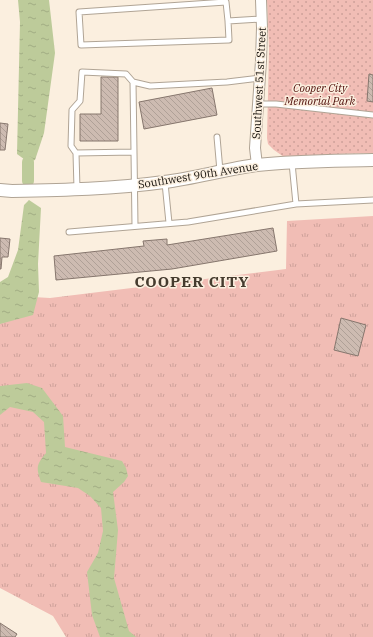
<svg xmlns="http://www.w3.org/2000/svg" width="373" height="637" font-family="'IBM Plex Serif',serif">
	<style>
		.grass { fill: url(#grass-tufts) }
		.park { fill: url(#park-dots) }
		.water { fill: url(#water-ripples) }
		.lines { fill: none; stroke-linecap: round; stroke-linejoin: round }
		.canal { stroke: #bdcb9a; stroke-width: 12 }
		.building { fill: url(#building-back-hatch); stroke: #86766d }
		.service-casing { stroke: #b0a495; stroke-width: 7 }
		.minor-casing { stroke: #b0a495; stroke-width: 12 }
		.tertiary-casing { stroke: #b0a495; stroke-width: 14 }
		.service { stroke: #fff; stroke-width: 5 }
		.minor { stroke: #fff; stroke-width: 10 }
		.tertiary { stroke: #fff; stroke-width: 12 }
		.labels { text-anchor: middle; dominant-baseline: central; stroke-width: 3; stroke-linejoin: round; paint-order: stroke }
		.street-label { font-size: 11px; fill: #120e09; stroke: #fbefdf }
		.park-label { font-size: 11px; font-style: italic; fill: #500e0a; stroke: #fbefdf }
		.district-label { font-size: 15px; font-weight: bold; letter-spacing: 1px; fill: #453b2e; stroke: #fbefdf }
	</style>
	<defs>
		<pattern id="grass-tufts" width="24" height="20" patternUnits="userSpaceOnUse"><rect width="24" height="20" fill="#f1bdb5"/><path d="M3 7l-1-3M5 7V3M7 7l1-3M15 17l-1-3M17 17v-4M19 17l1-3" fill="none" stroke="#cea19a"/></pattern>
		<pattern id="park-dots" width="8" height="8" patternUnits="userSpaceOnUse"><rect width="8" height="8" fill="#f1bdb5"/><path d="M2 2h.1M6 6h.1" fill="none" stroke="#cea19a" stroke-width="1.8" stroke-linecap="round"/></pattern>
		<pattern id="water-ripples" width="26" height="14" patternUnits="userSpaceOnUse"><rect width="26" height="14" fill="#bdcb9a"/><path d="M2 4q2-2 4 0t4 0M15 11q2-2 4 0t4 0" fill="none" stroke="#a1ad83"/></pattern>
		<pattern id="building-back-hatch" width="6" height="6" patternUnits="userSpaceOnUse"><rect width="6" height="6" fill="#cdbbb1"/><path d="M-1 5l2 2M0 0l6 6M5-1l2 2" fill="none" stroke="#afa097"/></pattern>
	</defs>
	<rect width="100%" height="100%" fill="#fbefdf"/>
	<path class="grass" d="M 373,216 L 373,637 L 66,637 L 53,616 L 0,588 L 0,295 L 50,298 L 286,269 L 287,221 Z"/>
	<path class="park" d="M 267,0 L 373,0 L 373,153 L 336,154 L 289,158 L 284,157 L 274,150 L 268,144 L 267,138 L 269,49 Z"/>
	<path class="water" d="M 18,0 L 49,0 L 55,53 L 44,133 L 35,160 L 28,162 L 17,154 L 20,22 Z
		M 29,200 L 41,208 L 38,264 L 39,292 L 33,315 L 0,324 L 0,282 L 8,277 L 18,250 L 24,205 Z
		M 27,383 L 42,388 L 63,416 L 65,447 L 122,461 L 126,468 L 128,476 L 124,482 L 113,492 L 118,530 L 114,578 L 129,631 L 136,637 L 100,637 L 92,615 L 87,572 L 98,553 L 103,531 L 101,508 L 90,496 L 78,488 L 41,482 C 36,468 36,465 46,453 L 44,422 L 33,412 L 10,407 L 0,415 L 0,386 Z"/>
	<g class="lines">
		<path class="canal" d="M 28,162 L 28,181"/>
	</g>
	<path class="building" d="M 369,74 L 373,75 L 373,102 L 367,101 Z
		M 101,77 L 118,77 L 118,141 L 80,141 L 80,114 L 101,114 Z
		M 212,88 L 217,115 L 144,129 L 139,102 Z
		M 0,123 L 8,124 L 5,150 L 0,150 Z
		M 273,228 L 277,251 L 172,269 L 56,280 L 54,256 L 144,246 L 143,241 L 167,239 L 167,245 Z
		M 0,238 L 10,239 L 8,257 L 2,257 L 1,269 L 0,269 Z
		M 341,318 L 366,325 L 358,356 L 334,350 Z
		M 0,623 L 17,634 L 15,637 L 0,637 Z"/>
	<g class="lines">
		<defs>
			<path id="service" d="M 228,21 L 229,40 L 81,45 L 79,12 L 226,2 L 228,21 L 262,19
				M 133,82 L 134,152
				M 258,104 L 276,104 L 373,115
				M 217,137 L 220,171
				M 76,153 L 134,152 L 135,226
				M 292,163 L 296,204 L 373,200
				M 165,183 L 169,223
				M 77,189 L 76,153 L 71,146 L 72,110 L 80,101 L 82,72 L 126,74 L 133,82 L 150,86 L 227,82 L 260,78
				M 69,232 L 188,222 L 296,204"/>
			<path id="minor" d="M 257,165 L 255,148 L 261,61 L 262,28 L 261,0"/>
			<path id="tertiary" d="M 0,190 L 12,191 C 63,190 114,189 164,182 C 196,178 226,169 257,165 C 296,161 335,161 373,160"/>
		</defs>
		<use href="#service" class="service-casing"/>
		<use href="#minor" class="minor-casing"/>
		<use href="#tertiary" class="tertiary-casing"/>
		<use href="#service" class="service"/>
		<use href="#minor" class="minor"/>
		<use href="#tertiary" class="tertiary"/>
	</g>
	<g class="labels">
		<g class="street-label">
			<text transform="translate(259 83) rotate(-87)">Southwest 51st Street</text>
			<text transform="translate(198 175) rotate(-9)">Southwest 90th Avenue</text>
		</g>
		<g class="park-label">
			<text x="320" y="88">Cooper City<tspan x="320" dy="13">Memorial Park</tspan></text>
		</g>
		<g class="district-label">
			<text x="192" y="281">COOPER CITY</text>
		</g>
	</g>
</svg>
